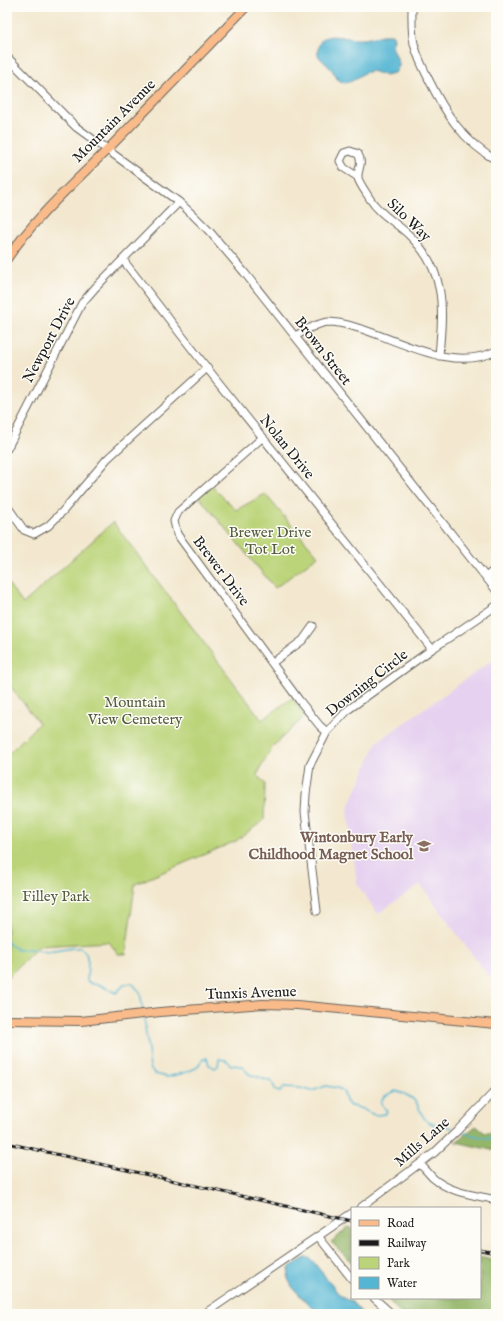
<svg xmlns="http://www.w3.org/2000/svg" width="503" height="1321" font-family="'IM FELL English',serif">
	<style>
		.built { fill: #e6d2f0 }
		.green { fill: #bbd479; stroke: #6c784a }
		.forest { fill: #94b669; stroke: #586942 }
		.water { fill: #54b6d3; stroke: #386978 }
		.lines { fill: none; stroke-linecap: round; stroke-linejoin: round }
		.stream { stroke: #54b6d3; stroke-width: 1.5 }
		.minor-casing { stroke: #67635b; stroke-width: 9 }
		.major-casing { stroke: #67635b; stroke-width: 10 }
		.minor { stroke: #fff; stroke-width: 7 }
		.major { stroke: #fabb8b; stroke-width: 8 }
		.rail-casing { stroke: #1c1c1c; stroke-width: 3 }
		.rail { stroke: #fdfcf7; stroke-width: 1.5; stroke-dasharray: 4.5; stroke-linecap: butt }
		.labels { text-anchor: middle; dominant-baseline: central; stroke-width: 3; stroke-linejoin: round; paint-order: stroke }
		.street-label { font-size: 15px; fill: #1c1c1c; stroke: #fdfcf7 }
		.park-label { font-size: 15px; fill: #545c3d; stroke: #fdfcf7 }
		.education-label { font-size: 15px; font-weight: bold; fill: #785e54; stroke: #fdfcf7; text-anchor: end }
	</style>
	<rect width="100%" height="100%" fill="#fdfcf7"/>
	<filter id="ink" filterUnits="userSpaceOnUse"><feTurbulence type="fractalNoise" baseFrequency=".025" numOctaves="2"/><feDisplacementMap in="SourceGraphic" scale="8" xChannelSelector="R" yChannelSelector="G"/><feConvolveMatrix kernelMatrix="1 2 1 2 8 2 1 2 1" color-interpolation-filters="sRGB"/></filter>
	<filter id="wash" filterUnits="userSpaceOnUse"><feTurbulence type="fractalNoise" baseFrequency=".012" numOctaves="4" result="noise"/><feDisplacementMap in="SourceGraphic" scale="16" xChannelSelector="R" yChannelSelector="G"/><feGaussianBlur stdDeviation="0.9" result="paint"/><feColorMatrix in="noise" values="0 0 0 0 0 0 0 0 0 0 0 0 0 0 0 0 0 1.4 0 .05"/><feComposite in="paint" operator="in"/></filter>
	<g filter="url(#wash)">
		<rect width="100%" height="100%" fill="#f3e8cf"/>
		<path class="built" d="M 496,658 L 496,972 L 489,977 L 420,884 L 378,914 L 357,884 L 348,809 L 377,742 Z"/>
		<path class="green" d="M 212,486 L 236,510 L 265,494 L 318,556 L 275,588 L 199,497 Z
			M 113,522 L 262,720 L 292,698 L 305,716 L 272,747 L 257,775 L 265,784 L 264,820 L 236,841 L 135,884 L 126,954 L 118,954 L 109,942 L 39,946 L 7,978 L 7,755 L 39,723 L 7,682 L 7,582 L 23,604 Z"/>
		<path class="forest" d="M 476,1126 L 485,1133 L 496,1133 L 496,1151 L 456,1142 Z
			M 349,1227 L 352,1228 L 352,1263 L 331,1242 Z
			M 480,1257 L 496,1261 L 496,1314 L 401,1314 L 387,1298 L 480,1298 Z"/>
		<path class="water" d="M 382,35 L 393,35 L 394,39 L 392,46 L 399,63 L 399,66 L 395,73 L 385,75 L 371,71 L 364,73 L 352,81 L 345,83 L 338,80 L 332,70 L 318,56 C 316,25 343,40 360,39 C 367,39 375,37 382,35 Z
			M 305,1258 L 309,1258 L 312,1260 L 338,1293 L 347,1300 L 352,1302 L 363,1314 L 322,1314 L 311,1307 L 293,1288 L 288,1279 L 289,1269 L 291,1266 Z"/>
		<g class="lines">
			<path class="stream" d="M 7,939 L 9,944 L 18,950 L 30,949 L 48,952 L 73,948 L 81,948 L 86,953 L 88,962 L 87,981 L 92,984 L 98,984 L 116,993 L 124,985 L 132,983 L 140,992 L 143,1011
				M 144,1017 L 150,1068 L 155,1074 L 167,1077 L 184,1073 L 196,1068 L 203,1059 L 207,1058 L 209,1065 L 215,1068 L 218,1066 L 219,1059 L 226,1060 L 231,1065 L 241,1066 L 249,1074 L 272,1082 L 276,1091 L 280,1092 L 284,1087 L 300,1088 L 312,1091 L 326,1086 L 338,1088 L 344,1093 L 346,1101 L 350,1106 C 366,1106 367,1118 385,1114 L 387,1111 L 381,1103 C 382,1095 390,1094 396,1091 C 403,1093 411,1096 416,1102 C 420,1108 421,1116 427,1121 C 434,1127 444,1124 452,1128
				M 464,1133 L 485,1138 L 496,1138"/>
		</g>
	</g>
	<g filter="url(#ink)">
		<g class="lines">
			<defs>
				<path id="minor" d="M 412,7 C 412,20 411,35 415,47 C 418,58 423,68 428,78 C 444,111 463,142 496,160
					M 7,57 L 76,127 L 179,202 L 193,215 L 210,232 L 244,272 L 496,590
					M 358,177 L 344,168 L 340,161 L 344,153 L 350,151 L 358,154 C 364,164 357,169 358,178 C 359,183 367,194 370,199 C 380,215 397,223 410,236 C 447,272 443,309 439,356
					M 123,260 L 207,368 L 432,649
					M 295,336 C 305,331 316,323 328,322 C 338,322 349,325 358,328 C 400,340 452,373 496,351
					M 263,437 L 178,512 L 174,521 L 177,534 L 299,700 L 320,726 L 327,732
					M 7,449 L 82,303 L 95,288 L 179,202
					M 7,506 L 24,530 L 34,534 L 48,526 L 63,511 L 107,459 L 207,368
					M 486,577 L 496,568
					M 272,663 L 303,640 L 313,626
					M 317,911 L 305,812 L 306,794 L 310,765 L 327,732 L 349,709 L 432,649 L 496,606
					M 420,1164 C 425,1169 429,1174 433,1178 C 450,1193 475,1195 496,1200
					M 360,1208 L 434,1153 L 457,1131 L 496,1090
					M 318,1236 L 352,1279
					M 374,1298 L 392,1314
					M 204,1314 L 352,1213"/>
				<path id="major" d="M 7,259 C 35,217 73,184 108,149 C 154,102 200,55 246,7
					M 7,1020 L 81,1021 L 160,1012 L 263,1004 L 297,1005 L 496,1024"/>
			</defs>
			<use href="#minor" class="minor-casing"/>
			<use href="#major" class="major-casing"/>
			<use href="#minor" class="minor"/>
			<use href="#major" class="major"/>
			<defs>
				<path id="rail" d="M 7,1143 L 352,1221
					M 480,1250 L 496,1253"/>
			</defs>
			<use href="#rail" class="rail-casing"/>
			<use href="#rail" class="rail"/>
		</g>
	</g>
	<defs>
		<symbol id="school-bare" viewBox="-9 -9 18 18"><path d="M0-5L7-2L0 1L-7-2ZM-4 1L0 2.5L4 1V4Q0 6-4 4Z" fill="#8d6e63" stroke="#fdfcf7" stroke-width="2.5" paint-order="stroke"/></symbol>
	</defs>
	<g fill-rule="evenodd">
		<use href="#school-bare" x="414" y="836" width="20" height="20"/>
	</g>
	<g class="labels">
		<g class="street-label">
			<text transform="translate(114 121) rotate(-45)">Mountain Avenue</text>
			<text transform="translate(409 220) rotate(44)">Silo Way</text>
			<text transform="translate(49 340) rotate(-62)">Newport Drive</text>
			<text transform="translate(323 351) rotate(52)">Brown Street</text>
			<text transform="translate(287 447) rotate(51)">Nolan Drive</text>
			<text transform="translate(221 571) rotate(53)">Brewer Drive</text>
			<text transform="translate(367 683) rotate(-38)">Downing Circle</text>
			<text transform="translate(251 993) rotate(-2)">Tunxis Avenue</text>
			<text transform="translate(422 1142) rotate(-41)">Mills Lane</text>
		</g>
		<g class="park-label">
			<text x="270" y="532">Brewer Drive<tspan x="270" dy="17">Tot Lot</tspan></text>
			<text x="135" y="702">Mountain<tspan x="135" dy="17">View Cemetery</tspan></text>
			<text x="56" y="896">Filley Park</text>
		</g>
		<g class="education-label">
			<text x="413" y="837">Wintonbury Early<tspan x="413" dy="17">Childhood Magnet School</tspan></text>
		</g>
	</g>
	<rect width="503" height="1321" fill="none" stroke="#fdfcf7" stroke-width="24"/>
	<rect x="351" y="1207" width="130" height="92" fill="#fdfcf7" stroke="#a3a29f"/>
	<rect x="359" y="1220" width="20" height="6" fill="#fabb8b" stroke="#a3a29f"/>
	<text x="387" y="1227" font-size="12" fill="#1c1c1c">Road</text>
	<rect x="359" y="1240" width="20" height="6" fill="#1c1c1c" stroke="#a3a29f"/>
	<text x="387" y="1247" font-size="12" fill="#1c1c1c">Railway</text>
	<rect x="359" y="1257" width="20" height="12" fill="#bbd479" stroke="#a3a29f"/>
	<text x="387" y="1267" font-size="12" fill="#1c1c1c">Park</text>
	<rect x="359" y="1277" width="20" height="12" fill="#54b6d3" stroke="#a3a29f"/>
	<text x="387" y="1287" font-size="12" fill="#1c1c1c">Water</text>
</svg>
